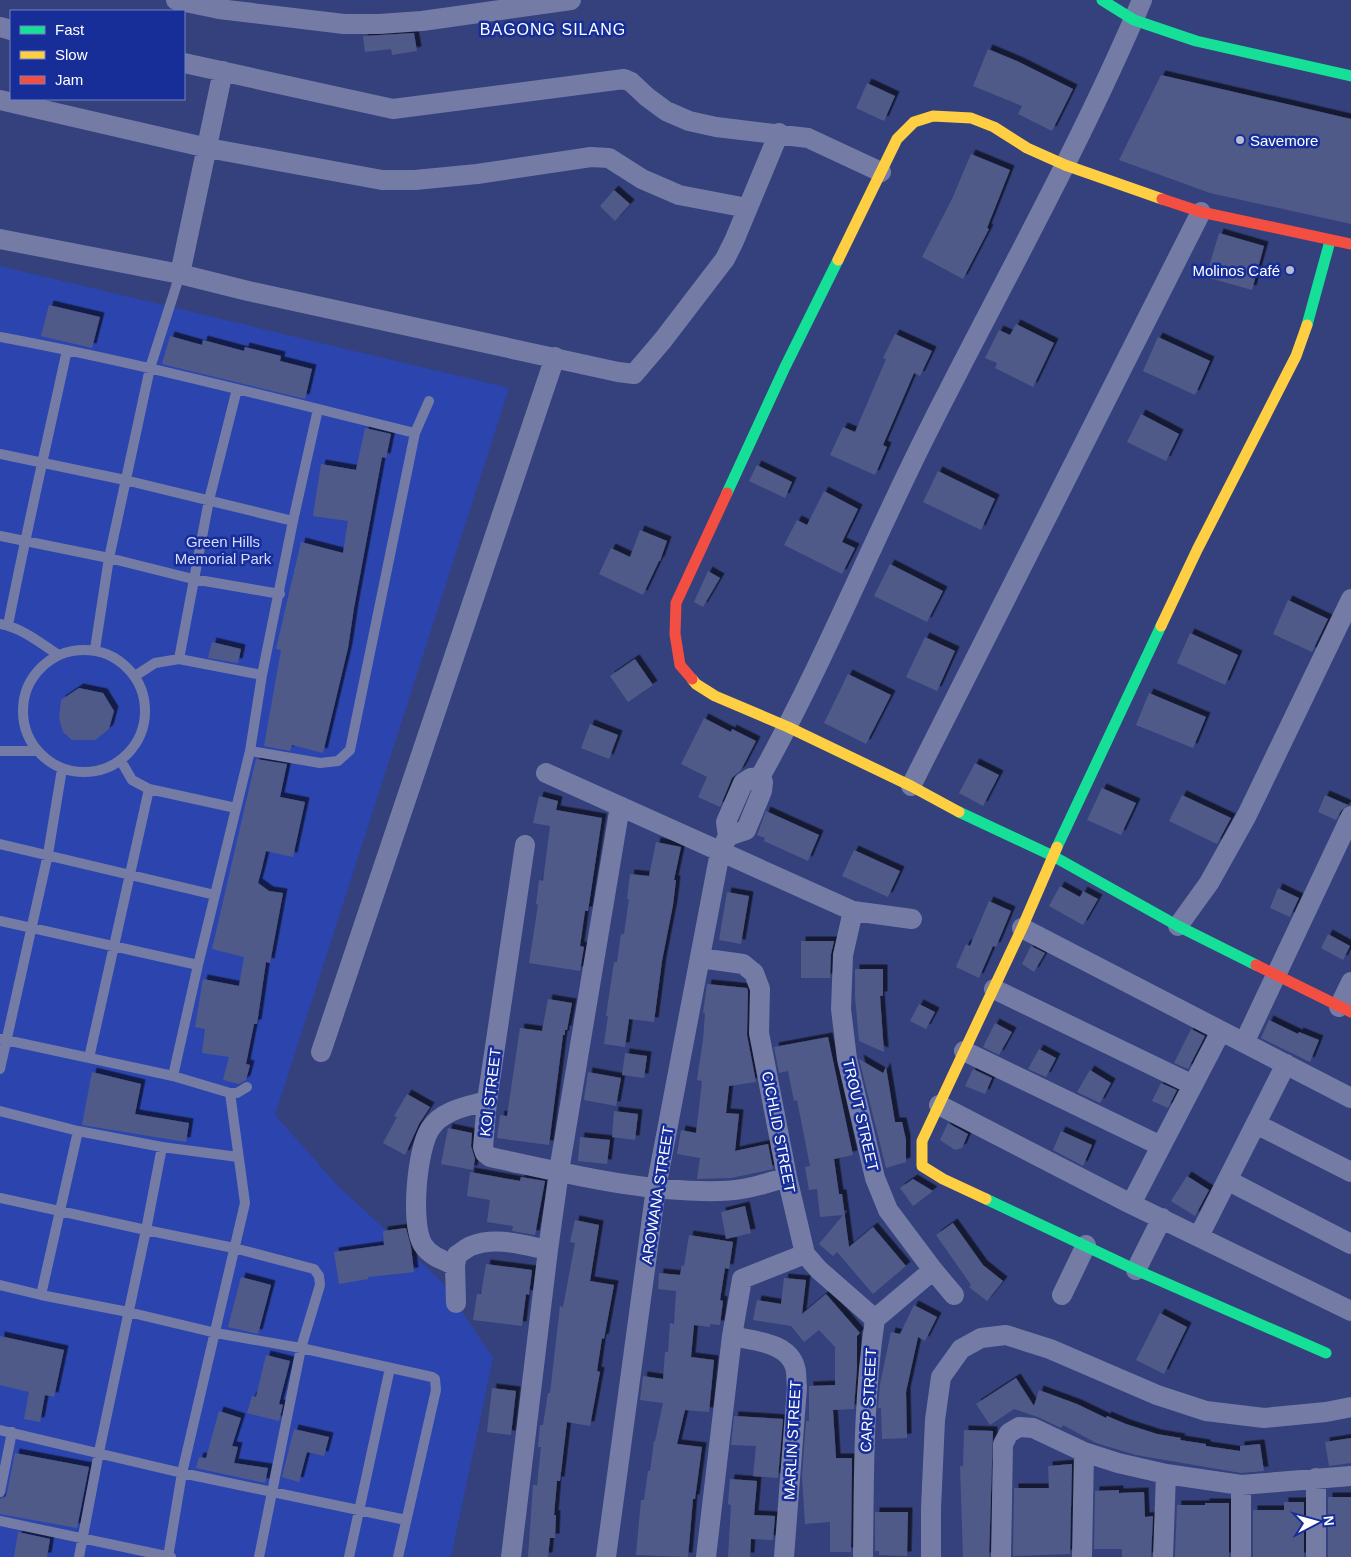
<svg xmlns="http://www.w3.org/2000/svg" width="1351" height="1557" font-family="Arial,sans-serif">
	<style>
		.green { fill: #2c45ae }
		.building { fill: #505a89; filter: url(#shadow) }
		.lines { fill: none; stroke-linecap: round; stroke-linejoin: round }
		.lane { stroke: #747ca6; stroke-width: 10 }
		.street { stroke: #747ca6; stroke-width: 20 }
		.fast { stroke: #16e098; stroke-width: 11 }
		.slow { stroke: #ffcf43; stroke-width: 11 }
		.jam { stroke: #f24e42; stroke-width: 11 }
		.poi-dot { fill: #b8bcd1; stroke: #172e99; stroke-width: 2 }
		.labels { text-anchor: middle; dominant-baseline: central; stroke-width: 5; stroke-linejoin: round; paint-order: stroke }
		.poi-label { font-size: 15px; fill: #fff; stroke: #172e99; text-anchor: start }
		.park-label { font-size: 15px; fill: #d3dbfc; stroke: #172e99 }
		.street-label { font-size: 15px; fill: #fff; stroke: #172e99 }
		.neighbourhood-label { font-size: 16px; letter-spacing: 1px; fill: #fff; stroke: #172e99 }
	</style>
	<defs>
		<filter id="shadow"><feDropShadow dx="4.5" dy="-4.5" stdDeviation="0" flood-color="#0009"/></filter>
	</defs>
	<rect width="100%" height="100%" fill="#34417c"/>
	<path class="green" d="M 0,266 L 509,388 L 275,1115 L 338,1186 L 442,1282 L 493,1358 L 451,1557 L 0,1557 Z"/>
	<path class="building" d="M 414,33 L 417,51 L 392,55 L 391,49 L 365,52 L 363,36 Z
		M 988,49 L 1019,62 L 1073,89 L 1052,131 L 1018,114 L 1022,106 L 973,86 Z
		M 1161,75 L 1351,119 L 1351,224 L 1210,193 L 1119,160 Z
		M 867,83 L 895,96 L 884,121 L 856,108 Z
		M 971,154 L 1010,170 L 987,228 L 989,229 L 963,279 L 922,257 L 952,199 Z
		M 614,190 L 630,204 L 615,221 L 600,206 Z
		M 1219,233 L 1264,246 L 1252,290 L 1206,277 Z
		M 49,305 L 100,317 L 92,348 L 41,336 Z
		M 1016,324 L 1054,343 L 1033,387 L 995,368 L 997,363 L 985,358 L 999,330 L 1010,335 Z
		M 895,334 L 932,351 L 920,376 L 914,373 L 883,445 L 887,447 L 875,475 L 830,455 L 843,427 L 855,432 L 886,359 L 883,358 Z
		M 170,336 L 202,345 L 203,340 L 244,351 L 245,347 L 281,356 L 280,361 L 312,369 L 305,399 L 162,364 Z
		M 1158,337 L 1210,361 L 1195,395 L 1143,371 Z
		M 1141,414 L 1179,434 L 1166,461 L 1127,442 Z
		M 365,428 L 391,434 L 386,458 L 382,457 L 354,608 L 348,648 L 323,753 L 292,745 L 290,751 L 264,746 L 281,650 L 276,649 L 301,542 L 343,553 L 348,521 L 313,516 L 321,464 L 356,470 Z
		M 757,465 L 792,482 L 785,498 L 749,481 Z
		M 938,471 L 995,499 L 981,530 L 923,502 Z
		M 824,491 L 858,509 L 842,542 L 855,548 L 842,574 L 784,545 L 797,520 L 807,525 Z
		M 640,530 L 667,541 L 660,561 L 659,561 L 643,595 L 599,574 L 611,548 L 630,557 Z
		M 890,564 L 943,591 L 927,622 L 874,596 Z
		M 708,571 L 720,578 L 703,607 L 694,602 Z
		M 1288,600 L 1328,619 L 1312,652 L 1273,634 Z
		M 1190,633 L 1238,655 L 1225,685 L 1177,663 Z
		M 925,637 L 955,651 L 937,691 L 906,677 Z
		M 212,642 L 241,649 L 238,663 L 208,658 Z
		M 635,659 L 653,685 L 628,702 L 610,676 Z
		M 848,674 L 891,695 L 866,744 L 824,723 Z
		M 79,688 L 103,693 L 114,711 L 109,729 L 95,740 L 72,740 L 63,732 L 59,718 L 61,700 Z
		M 1149,693 L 1206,717 L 1193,748 L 1136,725 Z
		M 704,718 L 731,732 L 732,729 L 756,741 L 741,770 L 732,778 L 720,807 L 698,797 L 707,777 L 681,764 Z
		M 590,724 L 618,735 L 609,759 L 581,748 Z
		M 256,759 L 287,764 L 280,797 L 305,802 L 293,857 L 266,851 L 262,868 L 258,883 L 269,891 L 283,893 L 270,963 L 266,962 L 257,1024 L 254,1024 L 246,1064 L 250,1065 L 246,1080 L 239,1084 L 223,1080 L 229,1057 L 202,1053 L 205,1029 L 195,1027 L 203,979 L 239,986 L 244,957 L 212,949 Z
		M 975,763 L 999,775 L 983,806 L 959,793 Z
		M 1102,788 L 1136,803 L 1121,835 L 1087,820 Z
		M 1182,795 L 1231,818 L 1217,844 L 1169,821 Z
		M 1325,795 L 1348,805 L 1341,811 L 1336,820 L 1318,812 Z
		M 539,796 L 558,801 L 556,810 L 602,818 L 588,911 L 585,911 L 580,946 L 584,947 L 580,971 L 529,963 L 538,905 L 536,904 L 539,880 L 543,881 L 550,826 L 533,823 Z
		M 766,811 L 819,835 L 808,861 L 764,841 L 765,838 L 757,835 Z
		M 656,842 L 681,847 L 674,880 L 676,880 L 673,905 L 662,961 L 654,1022 L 629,1019 L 625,1047 L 604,1044 L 608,1016 L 606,1016 L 614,962 L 617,962 L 621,934 L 624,934 L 629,899 L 627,899 L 630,874 L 649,876 Z
		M 854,850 L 900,871 L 888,897 L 842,876 Z
		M 1060,886 L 1080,897 L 1083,891 L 1098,899 L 1083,925 L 1049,906 Z
		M 1278,888 L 1299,898 L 1290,917 L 1270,908 Z
		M 727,892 L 749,896 L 741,944 L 719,940 Z
		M 989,901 L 1011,911 L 996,947 L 993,946 L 979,978 L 956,967 L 966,944 L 970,946 Z
		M 1328,934 L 1350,946 L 1343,960 L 1321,948 Z
		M 801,941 L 834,941 L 831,954 L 830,978 L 801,978 Z
		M 1031,946 L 1045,953 L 1034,972 L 1022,964 Z
		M 855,969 L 883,969 L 883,996 L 880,996 L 884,1052 L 859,1041 L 855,996 Z
		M 707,984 L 747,988 L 748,991 L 747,1035 L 756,1082 L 729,1086 L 726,1113 L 739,1114 L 735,1151 L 768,1144 L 773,1169 L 731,1178 L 697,1179 L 700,1158 L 677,1154 L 681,1130 L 696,1133 L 702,1081 L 697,1080 L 703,1040 L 705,1013 L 703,1013 Z
		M 548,999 L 572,1003 L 567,1030 L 565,1030 L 565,1035 L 563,1035 L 549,1145 L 497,1138 L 500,1115 L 507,1116 L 520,1028 L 542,1031 Z
		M 919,1004 L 935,1012 L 926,1029 L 910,1021 Z
		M 1269,1020 L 1298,1034 L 1299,1032 L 1319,1040 L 1310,1062 L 1261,1038 Z
		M 995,1023 L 1012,1032 L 999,1055 L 983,1047 Z
		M 1191,1029 L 1205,1036 L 1188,1069 L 1174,1063 Z
		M 828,1037 L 853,1155 L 834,1159 L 839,1194 L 842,1194 L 849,1247 L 873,1227 L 906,1266 L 873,1294 L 837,1252 L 833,1256 L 819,1244 L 843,1215 L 820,1217 L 817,1189 L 809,1190 L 805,1167 L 810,1166 L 797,1100 L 794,1101 L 788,1071 L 779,1073 L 774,1047 Z
		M 1039,1049 L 1056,1058 L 1046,1077 L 1028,1069 Z
		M 625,1053 L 647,1056 L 644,1078 L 622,1075 Z
		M 859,1059 L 883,1073 L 886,1067 L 895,1122 L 902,1122 L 906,1140 L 906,1162 L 886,1168 Z
		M 973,1069 L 992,1078 L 985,1094 L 965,1086 Z
		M 1090,1070 L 1111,1083 L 1100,1103 L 1077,1092 Z
		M 92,1072 L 141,1084 L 135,1114 L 189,1123 L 186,1142 L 82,1125 Z
		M 588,1072 L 621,1078 L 616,1106 L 584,1100 Z
		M 1161,1083 L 1177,1090 L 1168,1108 L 1152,1101 Z
		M 407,1094 L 430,1107 L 419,1124 L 405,1155 L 383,1143 L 397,1117 L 394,1116 Z
		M 614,1111 L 638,1114 L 635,1140 L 612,1137 Z
		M 948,1123 L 968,1134 L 962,1148 L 955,1150 L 940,1140 Z
		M 448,1128 L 472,1133 L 471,1146 L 475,1159 L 473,1170 L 441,1164 Z
		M 1061,1131 L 1092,1145 L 1083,1166 L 1053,1150 Z
		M 580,1137 L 610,1140 L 607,1164 L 578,1161 Z
		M 470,1172 L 520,1181 L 521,1177 L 545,1181 L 535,1235 L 512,1231 L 513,1226 L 487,1222 L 490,1200 L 467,1196 Z
		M 1187,1176 L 1209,1190 L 1195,1216 L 1171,1201 Z
		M 913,1179 L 933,1191 L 913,1206 L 900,1188 Z
		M 745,1206 L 751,1233 L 726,1239 L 721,1212 Z
		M 575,1220 L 599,1225 L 590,1281 L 614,1285 L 604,1339 L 602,1338 L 597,1371 L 600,1372 L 590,1426 L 567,1422 L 560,1481 L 557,1481 L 554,1515 L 556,1515 L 555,1538 L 550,1538 L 548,1557 L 528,1557 L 533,1485 L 537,1485 L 541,1447 L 538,1447 L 540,1425 L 543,1425 L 548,1393 L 550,1393 L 560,1306 L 563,1307 L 575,1243 L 570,1242 Z
		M 953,1223 L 983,1265 L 1003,1281 L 987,1301 L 969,1287 L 971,1285 L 936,1235 Z
		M 406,1228 L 411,1247 L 414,1272 L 368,1277 L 368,1279 L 339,1284 L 334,1252 L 384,1245 L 383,1231 Z
		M 689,1235 L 733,1242 L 729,1269 L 725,1268 L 720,1300 L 723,1301 L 720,1325 L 710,1324 L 710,1327 L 694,1325 L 691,1357 L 714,1360 L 709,1412 L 685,1410 L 677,1444 L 702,1447 L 695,1499 L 693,1499 L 688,1557 L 636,1555 L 641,1500 L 644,1500 L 648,1471 L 650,1471 L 654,1441 L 655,1441 L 663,1403 L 640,1400 L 643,1376 L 663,1379 L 665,1352 L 668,1352 L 670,1323 L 674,1324 L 676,1291 L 658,1289 L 659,1273 L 680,1275 L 682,1265 L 684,1266 Z
		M 486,1264 L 532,1270 L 529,1295 L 526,1294 L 522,1326 L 473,1320 L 477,1294 L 481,1294 Z
		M 241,1277 L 271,1285 L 258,1334 L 228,1327 Z
		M 784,1278 L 806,1280 L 802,1314 L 826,1294 L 860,1333 L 857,1336 L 857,1367 L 854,1409 L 833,1410 L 836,1458 L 852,1458 L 851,1552 L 830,1552 L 830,1522 L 805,1524 L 802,1476 L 806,1421 L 809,1421 L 809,1386 L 835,1385 L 835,1347 L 819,1330 L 804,1342 L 791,1326 L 753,1320 L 757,1300 L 781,1304 Z
		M 914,1305 L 937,1317 L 925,1341 L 918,1337 L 906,1392 L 907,1438 L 882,1439 L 881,1408 L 878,1408 L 880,1384 L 891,1332 L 900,1334 Z
		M 1160,1313 L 1187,1327 L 1164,1374 L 1136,1360 Z
		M 0,1336 L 64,1350 L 54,1397 L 45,1395 L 40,1422 L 24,1419 L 29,1392 L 0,1385 Z
		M 266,1355 L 290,1361 L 279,1404 L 283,1405 L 279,1421 L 247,1413 L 252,1396 L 256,1397 Z
		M 1016,1378 L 1034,1406 L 1039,1390 L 1077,1404 L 1106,1418 L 1107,1416 L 1126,1424 L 1157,1434 L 1181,1438 L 1180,1440 L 1206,1444 L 1206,1446 L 1240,1451 L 1240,1446 L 1260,1444 L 1264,1471 L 1241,1473 L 1136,1455 L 1096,1443 L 1063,1425 L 1061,1428 L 1038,1417 L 1014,1409 L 990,1425 L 976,1404 Z
		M 492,1388 L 516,1391 L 511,1435 L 487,1432 Z
		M 219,1411 L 241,1418 L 232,1446 L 238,1447 L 234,1463 L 268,1468 L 265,1483 L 196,1468 L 199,1457 L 206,1458 Z
		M 734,1416 L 783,1419 L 778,1478 L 753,1476 L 756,1446 L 731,1445 Z
		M 294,1429 L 329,1437 L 324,1456 L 307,1452 L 299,1482 L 282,1477 Z
		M 964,1430 L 993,1431 L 989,1557 L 963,1557 L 960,1466 L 963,1466 Z
		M 1351,1438 L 1351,1463 L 1329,1466 L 1325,1442 Z
		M 15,1453 L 89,1467 L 77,1528 L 0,1514 L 0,1499 L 5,1497 L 7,1493 Z
		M 1072,1464 L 1070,1554 L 1013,1556 L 1014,1488 L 1049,1488 L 1048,1466 Z
		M 730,1479 L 757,1481 L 754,1515 L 775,1516 L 773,1540 L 751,1539 L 750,1557 L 728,1557 L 731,1505 L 728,1504 Z
		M 1119,1490 L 1119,1493 L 1144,1492 L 1145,1517 L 1153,1516 L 1151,1557 L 1122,1557 L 1122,1549 L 1094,1549 L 1095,1491 Z
		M 1328,1497 L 1351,1497 L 1351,1557 L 1328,1557 Z
		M 1284,1502 L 1304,1502 L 1304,1557 L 1253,1557 L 1253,1510 L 1284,1510 Z
		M 1205,1503 L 1229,1503 L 1229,1557 L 1175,1557 L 1177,1505 L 1205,1505 Z
		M 875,1512 L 908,1512 L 907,1556 L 879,1555 L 879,1551 L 875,1551 Z
		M 18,1532 L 50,1539 L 47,1557 L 14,1557 Z"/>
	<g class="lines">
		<path class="lane" d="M 0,337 C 140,363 277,399 415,433
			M 0,454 L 125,480 L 293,521
			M 0,536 L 109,558 L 193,579 L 280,594
			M 0,624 C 22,628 39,642 57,654
			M 8,625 C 26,533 47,442 67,350
			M 95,649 L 109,558 L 150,368 L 180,274
			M23 711a61 61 0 1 1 122 0a61 61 0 1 1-122 0Z
			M 179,659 L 209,500 L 237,389
			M 135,676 L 155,663 L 179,659 L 262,675
			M 0,751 L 35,751
			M 250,751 L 320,763 L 338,761 L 350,750 L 415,433 L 429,401
			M 121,761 L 132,780 L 149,789 L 236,808
			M 0,844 L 215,895
			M 0,921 L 198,965
			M 1,1039 L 173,1076 L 230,1093 L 237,1093 L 247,1087
			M 89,1058 L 149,789
			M 0,1069 L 48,854 L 62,769
			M 173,1076 L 198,965 L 250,751 L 262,675 L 293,521 L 318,409
			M 0,1111 L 78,1131 L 162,1147 L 238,1157
			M 0,1198 L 146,1230 L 234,1248 L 314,1269 L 319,1276 L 320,1285 L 301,1348 L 259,1557
			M 0,1285 L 41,1295 L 128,1312 L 216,1333 L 301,1348 L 432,1377 L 435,1379 L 436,1390 L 398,1557
			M 41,1295 L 78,1131
			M 0,1430 L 182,1473 L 406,1520
			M 0,1492 L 12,1432
			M 0,1521 L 171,1557
			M 79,1557 L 99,1452 L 146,1230 L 162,1147
			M 168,1557 L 182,1473 L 245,1203 L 230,1093
			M 349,1557 L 390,1368"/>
		<path class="street" d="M 176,0 L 219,9 L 344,24 L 379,24 L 422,21 L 571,0
			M 0,27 L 11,30
			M 184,63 L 393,109 L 624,79 L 631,82 L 647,97 L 666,111 L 689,121 L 716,127 L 808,138 L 881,172
			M 0,100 L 208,148 L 382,180 L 415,180 L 477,174 L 591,157 L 609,158 L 642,179 L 679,195 L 747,208
			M 0,239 L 180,274 L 248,291 L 618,372 L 634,374 L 663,340 L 725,259 L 734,241 L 779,133
			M 180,274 L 223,71
			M 546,773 L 853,911 L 912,919
			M 760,777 C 824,663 872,541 931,425 C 1002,284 1080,146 1142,0
			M 911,786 L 1201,212
			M 728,836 L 746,830 L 762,791 L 763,782 L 760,777
			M 728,836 L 726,822 L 743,783 L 751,778 L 760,777
			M 525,845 L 487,1101 L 483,1147 L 485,1153 L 490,1157 C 565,1173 642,1193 720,1191 C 743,1191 765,1184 787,1177
			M 853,911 L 843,955 L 841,1009 L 847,1059 L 875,1178 L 888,1210 L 933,1270 L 954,1295
			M 1178,926 L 1209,883 L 1247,815 L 1351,599
			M 1022,928 L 1351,1098
			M 700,958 L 743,964 L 754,973 L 760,989 L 759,1033 L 787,1177 L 805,1254 L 819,1270 L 875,1319
			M 994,989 L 1193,1085
			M 1339,1007 L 1351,982
			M 1244,1043 L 1351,816
			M 964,1051 L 1161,1146
			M 321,1052 L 555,357
			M 939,1105 L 1131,1204 L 1351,1311
			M 1256,1124 L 1351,1172
			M 1227,1180 L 1351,1244
			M 1131,1204 L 1221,1031
			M 1199,1236 L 1286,1064
			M 455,1265 C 442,1260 430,1256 423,1245 C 410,1224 417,1149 430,1129 C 442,1110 468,1106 487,1101
			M 1136,1270 L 1162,1218
			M 1062,1295 L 1086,1245
			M 456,1303 L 455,1265 L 457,1255 C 462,1252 466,1248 471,1246 C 495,1236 523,1245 548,1250
			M 732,1336 C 753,1341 788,1342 795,1367 C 797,1373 796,1381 797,1387 L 784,1557
			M 1316,1478 L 1316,1557
			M 1241,1485 L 1241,1557
			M 511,1557 L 548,1250 L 559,1171 L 620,806
			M 606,1557 L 656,1188 L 720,852 L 728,836
			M 706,1557 L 732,1336 L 742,1279 L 805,1254
			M 863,1557 C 864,1478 863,1398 875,1319 L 933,1270
			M 931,1557 L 931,1508 L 935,1420 L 941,1377 L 961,1349 L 981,1338 L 1006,1335 L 1050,1349 L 1157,1395 L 1206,1411 L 1264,1418 L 1326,1412 L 1351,1407
			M 1001,1557 L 1003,1444 L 1009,1433 L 1019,1427 L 1033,1428 L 1084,1452 L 1118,1463 L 1166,1474 L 1241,1485 L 1351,1476
			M 1082,1557 L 1084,1452
			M 1163,1557 L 1166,1474"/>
		<path class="fast" d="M 1102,0 L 1134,20 L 1196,41 L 1351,76
			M 1307,325 L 1330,241
			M 727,493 L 785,367 L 838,260
			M 959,812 L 1053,856 L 1178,926 L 1256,965
			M 1057,847 L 1161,626
			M 986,1199 L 1136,1270 L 1326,1353"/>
		<path class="slow" d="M 838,260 L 897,139 L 914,122 L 933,116 L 971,118 L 994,127 L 1027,148 L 1065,165 L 1162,199
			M 1161,626 L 1197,550 L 1296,356 L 1307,325
			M 692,679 L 696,684 L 715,696 L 788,727 L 911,786 L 959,812
			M 986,1199 L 943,1179 L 922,1166 L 922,1141 L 1022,928 L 1057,847"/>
		<path class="jam" d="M 1162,199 L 1201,212 L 1351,244
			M 692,679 L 680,665 L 675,634 L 676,603 L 727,493
			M 1256,965 L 1351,1012"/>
	</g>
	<g class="poi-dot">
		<circle cx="1240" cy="140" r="5"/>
		<circle cx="1290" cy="270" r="5"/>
	</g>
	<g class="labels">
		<g class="poi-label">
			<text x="1250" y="140">Savemore</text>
			<text x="1280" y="270" text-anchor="end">Molinos Café</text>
		</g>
		<g class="park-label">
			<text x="223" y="541">Green Hills<tspan x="223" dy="17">Memorial Park</tspan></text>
		</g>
		<g class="street-label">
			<text transform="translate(490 1092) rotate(-83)">KOI STREET</text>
			<text transform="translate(861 1115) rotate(77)">TROUT STREET</text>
			<text transform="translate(779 1132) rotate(79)">CICHLID STREET</text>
			<text transform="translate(657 1195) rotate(-81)">AROWANA STREET</text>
			<text transform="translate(868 1400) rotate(-87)">CARP STREET</text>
			<text transform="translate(792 1440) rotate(-87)">MARLIN STREET</text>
		</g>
		<g class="neighbourhood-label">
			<text x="553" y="29">BAGONG SILANG</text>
		</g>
	</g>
	<rect x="10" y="10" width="175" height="90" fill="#172e99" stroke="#7482c2"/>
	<rect x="20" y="26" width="25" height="8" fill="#16e098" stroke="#7482c2"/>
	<text x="55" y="35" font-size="15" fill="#ffffff">Fast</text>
	<rect x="20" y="51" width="25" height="8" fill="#ffcf43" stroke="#7482c2"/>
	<text x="55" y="60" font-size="15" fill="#ffffff">Slow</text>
	<rect x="20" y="76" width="25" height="8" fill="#f24e42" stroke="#7482c2"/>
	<text x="55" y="85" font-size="15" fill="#ffffff">Jam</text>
	<g transform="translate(1316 1522) rotate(84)" stroke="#172e99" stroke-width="4" paint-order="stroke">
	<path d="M0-4L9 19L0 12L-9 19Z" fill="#ffffff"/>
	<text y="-8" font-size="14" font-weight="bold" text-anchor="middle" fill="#ffffff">N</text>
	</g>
</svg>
